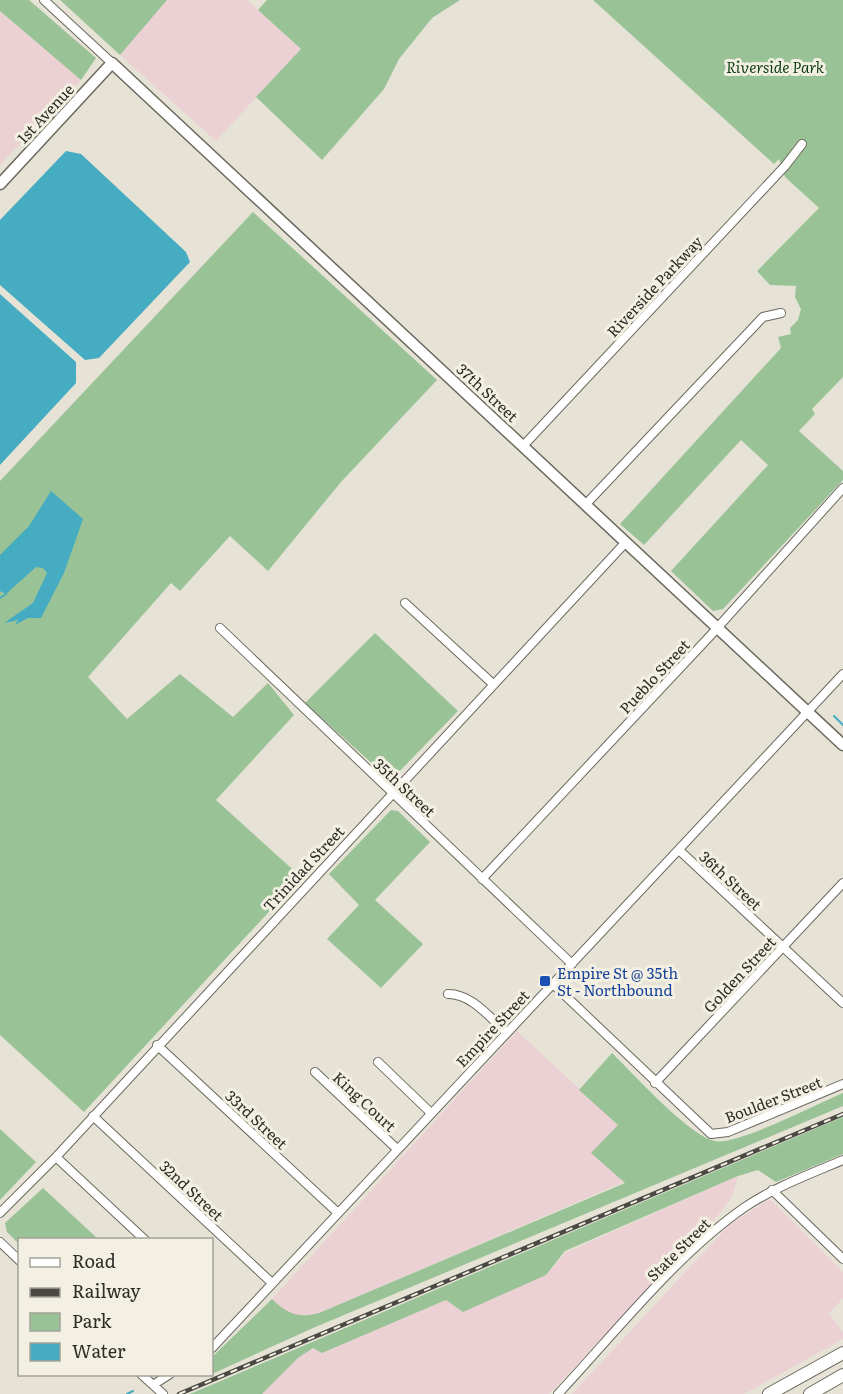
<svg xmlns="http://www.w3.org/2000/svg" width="843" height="1394" font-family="Literata,serif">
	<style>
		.industrial { fill: #ecd1d4 }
		.green { fill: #99c397 }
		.water { fill: #45acc1 }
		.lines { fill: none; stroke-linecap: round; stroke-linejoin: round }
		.stream { stroke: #45acc1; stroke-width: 2 }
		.minor-casing { stroke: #6b685d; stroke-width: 10 }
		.major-casing { stroke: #6b685d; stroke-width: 13 }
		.highway-casing { stroke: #6b685d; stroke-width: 14 }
		.minor { stroke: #fff; stroke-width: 8 }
		.major { stroke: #fff; stroke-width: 10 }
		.highway { stroke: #fff; stroke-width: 12 }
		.rail-casing { stroke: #4a4943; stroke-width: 4.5 }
		.rail { stroke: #f3f0e3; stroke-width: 2; stroke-dasharray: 7; stroke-linecap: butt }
		.transit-dot { fill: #1a4fb4; stroke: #f3f0e3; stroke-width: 2 }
		.labels { text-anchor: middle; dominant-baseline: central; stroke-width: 6; stroke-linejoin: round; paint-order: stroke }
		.park-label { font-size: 15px; font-style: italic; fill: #0c3d0e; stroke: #f3f0e3 }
		.street-label { font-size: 15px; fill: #2d2c27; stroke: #f3f0e3 }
		.transit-label { font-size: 15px; fill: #164399; stroke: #f3f0e3; text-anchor: start }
	</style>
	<rect width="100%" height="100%" fill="#e6e3d6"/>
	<path class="industrial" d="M 167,0 L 247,0 L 301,49 L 216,141 L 120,55 Z
		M 0,11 L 81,80 L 0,165 Z
		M 517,1031 L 618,1125 L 626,1181 L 319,1313 L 306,1317 L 288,1314 L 272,1299 Z
		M 738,1176 L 732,1197 L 720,1213 L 549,1394 L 262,1394 L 298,1358 L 314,1348 L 322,1353 L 446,1300 L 546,1275 L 565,1253 Z
		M 770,1199 L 843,1272 L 843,1298 L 829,1314 L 843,1332 L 843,1339 L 744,1394 L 572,1394 L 730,1224 Z"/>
	<path class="green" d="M 0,0 L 29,0 L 96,58 L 81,80 L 0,11 Z
		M 60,0 L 167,0 L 120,55 Z
		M 267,0 L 460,0 L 432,18 L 399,59 L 384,89 L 322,160 L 256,97 L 301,49 L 258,10 Z
		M 593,0 L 843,0 L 843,377 L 812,409 L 815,414 L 799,431 L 843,471 L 843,480 L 723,609 L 713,611 L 671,571 L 768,465 L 741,440 L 644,545 L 620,524 L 781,348 L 778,337 L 791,334 L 790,328 L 798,320 L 801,309 L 795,297 L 796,286 L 770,285 L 757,271 L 819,208 L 785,177 L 779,159 L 774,164 Z
		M 253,212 L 437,380 L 341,482 L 268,571 L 230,536 L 180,591 L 171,583 L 88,677 L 127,719 L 180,674 L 233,717 L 268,683 L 294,715 L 216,800 L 301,877 L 84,1112 L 0,1035 L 0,481 Z
		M 375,633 L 458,711 L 395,776 L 388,778 L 305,703 Z
		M 391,810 L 398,811 L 430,842 L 375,900 L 423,944 L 381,988 L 327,939 L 359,905 L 329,874 Z
		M 612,1053 C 634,1074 689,1136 715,1141 C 736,1146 819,1103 843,1093 L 843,1106 L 313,1328 L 212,1374 L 212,1357 L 272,1299 C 287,1313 297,1319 319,1313 L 625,1183 L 591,1153 L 618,1125 L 579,1090 Z
		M 843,1117 L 843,1154 L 776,1182 L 758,1170 L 738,1176 L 565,1251 L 546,1275 L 463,1312 L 446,1300 L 322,1353 L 313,1348 L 298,1358 L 262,1394 L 190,1394 Z
		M 0,1129 L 36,1162 L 0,1200 Z
		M 43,1188 L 98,1239 L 20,1240 L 19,1244 L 7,1232 L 5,1223 Z"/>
	<path class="water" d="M 66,151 L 81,154 L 186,252 L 190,262 L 99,358 L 85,360 L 0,285 L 0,220 Z
		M 0,294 L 76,362 L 76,383 L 0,465 Z
		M 51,491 L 83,519 L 64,573 L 41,618 L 28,618 L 15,625 L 18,620 L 4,623 L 33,603 L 47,573 L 43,568 L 36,567 L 6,594 L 0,591 L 0,555 L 29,526 Z"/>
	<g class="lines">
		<path class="stream" d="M 0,598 L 6,594
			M 834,716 L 843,725
			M 127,1394 L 133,1391"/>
		<defs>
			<path id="minor" d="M 44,0 L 112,63
				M 524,445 L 785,166 L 802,144
				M 586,504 L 763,317 L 781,313
				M 405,603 L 493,684
				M 220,628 L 572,964
				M 679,850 L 843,1003
				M 482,879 L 710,636 L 843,488
				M 553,984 L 711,1134 L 728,1132 L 843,1084
				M 448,994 C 472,994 489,1017 506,1032
				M 157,1045 L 338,1213
				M 378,1062 L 431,1113
				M 315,1072 L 397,1149
				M 655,1083 L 843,883
				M 93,1116 L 272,1283
				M 56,1157 L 145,1240
				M 772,1190 L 843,1259
				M 0,1213 L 56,1157 L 626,542
				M 0,1242 L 20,1261
				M 212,1348 L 843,674
				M 141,1374 L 163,1394
				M 153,1385 L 170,1374
				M 558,1394 C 615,1333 677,1254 745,1207 C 775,1187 810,1174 843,1160"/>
			<path id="major" d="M 0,184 L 112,63 L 843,745"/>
			<path id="highway" d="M 769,1394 L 843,1353
				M 810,1394 L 843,1375"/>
		</defs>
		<use href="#minor" class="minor-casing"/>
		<use href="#major" class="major-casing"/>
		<use href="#highway" class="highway-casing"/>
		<use href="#minor" class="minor"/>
		<use href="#major" class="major"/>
		<use href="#highway" class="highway"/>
		<defs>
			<path id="rail" d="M 179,1394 L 843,1114"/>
		</defs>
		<use href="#rail" class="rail-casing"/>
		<use href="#rail" class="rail"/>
	</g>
	<rect class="transit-dot" x="539" y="975" width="12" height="12" rx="3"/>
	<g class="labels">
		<g class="park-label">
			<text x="775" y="66">Riverside Park</text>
		</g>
		<g class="street-label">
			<text transform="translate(45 113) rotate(-47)">1st Avenue</text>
			<text transform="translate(654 286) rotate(-47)">Riverside Parkway</text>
			<text transform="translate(488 392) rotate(43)">37th Street</text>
			<text transform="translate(654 676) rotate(-47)">Pueblo Street</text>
			<text transform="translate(405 787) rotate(43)">35th Street</text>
			<text transform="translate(303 868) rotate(-47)">Trinidad Street</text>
			<text transform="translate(731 880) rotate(43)">36th Street</text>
			<text transform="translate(739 974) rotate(-47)">Golden Street</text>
			<text transform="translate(492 1028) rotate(-47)">Empire Street</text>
			<text transform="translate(773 1099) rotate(-21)">Boulder Street</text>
			<text transform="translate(365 1101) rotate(43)">King Court</text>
			<text transform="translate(257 1119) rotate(43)">33rd Street</text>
			<text transform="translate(192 1190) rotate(43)">32nd Street</text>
			<text transform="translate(678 1249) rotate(-45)">State Street</text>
		</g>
		<g class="transit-label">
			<text x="557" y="972">Empire St @ 35th<tspan x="557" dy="17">St - Northbound</tspan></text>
		</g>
	</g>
	<rect x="18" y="1238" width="195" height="138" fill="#f3f0e3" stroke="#a4a298" stroke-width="1.5"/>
	<rect x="30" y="1258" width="30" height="9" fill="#ffffff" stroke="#a4a298" stroke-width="1.5"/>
	<text x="72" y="1268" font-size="18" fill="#2d2c27">Road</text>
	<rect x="30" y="1288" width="30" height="9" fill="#4a4943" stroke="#a4a298" stroke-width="1.5"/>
	<text x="72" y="1298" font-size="18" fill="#2d2c27">Railway</text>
	<rect x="30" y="1313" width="30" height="18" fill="#99c397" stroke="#a4a298" stroke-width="1.5"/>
	<text x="72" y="1328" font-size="18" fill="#2d2c27">Park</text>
	<rect x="30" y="1343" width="30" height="18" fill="#45acc1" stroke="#a4a298" stroke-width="1.5"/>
	<text x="72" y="1358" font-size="18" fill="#2d2c27">Water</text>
</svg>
